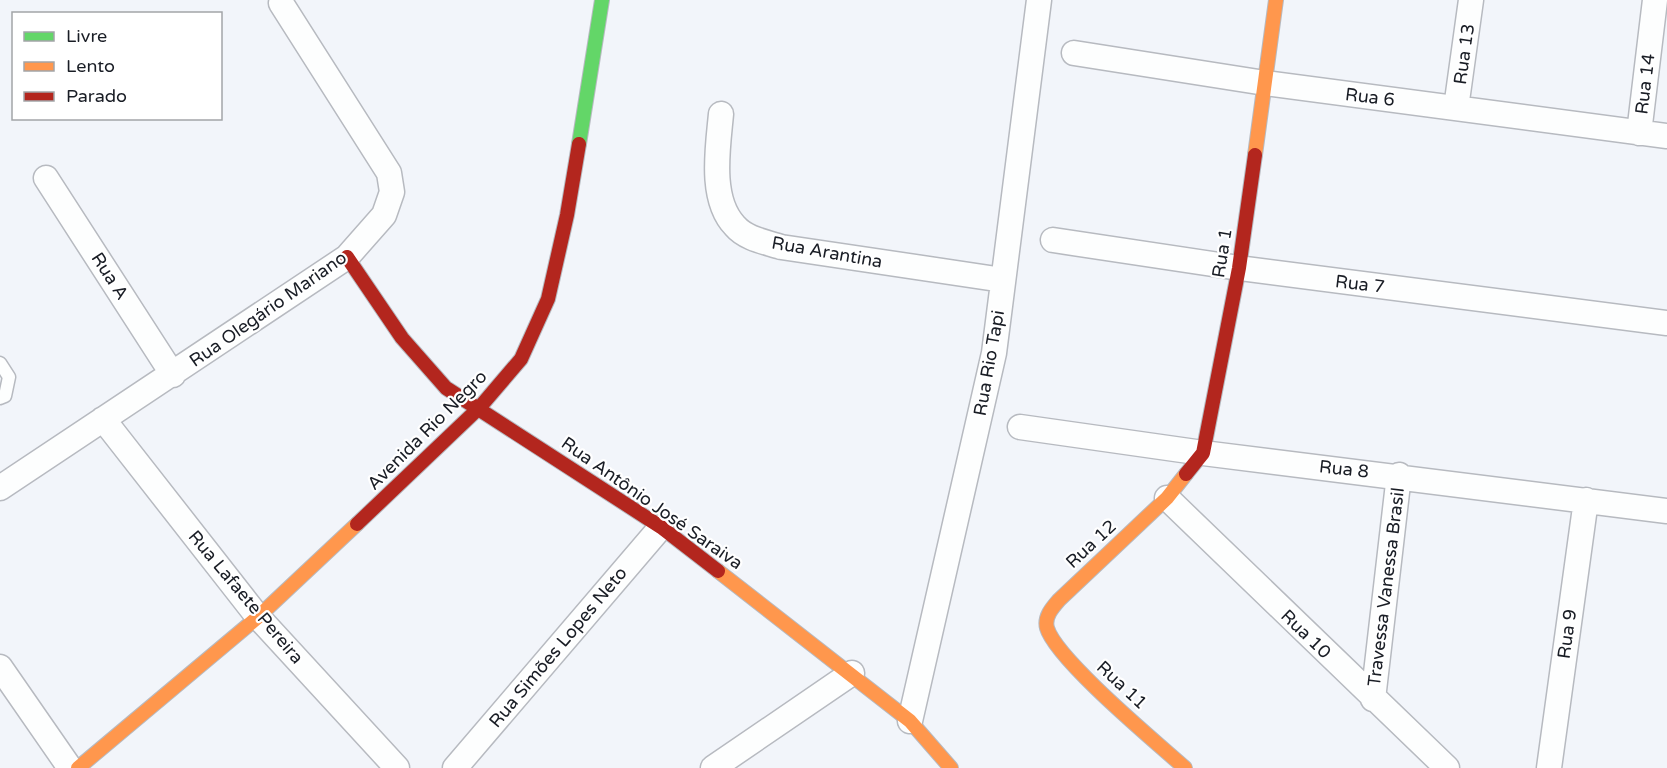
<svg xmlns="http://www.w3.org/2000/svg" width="1667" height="768" font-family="'Varela Round',sans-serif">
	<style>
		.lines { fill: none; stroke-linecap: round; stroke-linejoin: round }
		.lane-casing { stroke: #b7bac0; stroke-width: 15 }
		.street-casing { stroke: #b7bac0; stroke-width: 27 }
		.fast-casing { stroke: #b7bac0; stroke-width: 16 }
		.slow-casing { stroke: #b7bac0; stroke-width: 16 }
		.jam-casing { stroke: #b7bac0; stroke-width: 16 }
		.lane { stroke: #fdfefe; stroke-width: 12 }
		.street { stroke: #fdfefe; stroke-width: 24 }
		.fast { stroke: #63d668; stroke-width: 14 }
		.slow { stroke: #ff974d; stroke-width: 14 }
		.jam { stroke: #b3261e; stroke-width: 14 }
		.labels { text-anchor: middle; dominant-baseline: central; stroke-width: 4.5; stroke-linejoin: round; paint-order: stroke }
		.street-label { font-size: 18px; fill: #191d25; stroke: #fff }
	</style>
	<rect width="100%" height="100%" fill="#f2f5fa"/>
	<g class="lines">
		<defs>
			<path id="lane" d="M 0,363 L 9,377 L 5,396 L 0,398"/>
			<path id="street" d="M 1074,53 L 1265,83 L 1667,136
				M 1456,108 L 1471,0
				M 721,114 C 718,147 709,199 735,226 C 746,239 766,242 781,247 L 1003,280
				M 1639,133 L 1655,0
				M 46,178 L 173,375
				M 1053,240 L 1239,268 L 1667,323
				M 103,419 L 258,617 L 397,768
				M 1020,427 L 1203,453 L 1667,511
				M 0,488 L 347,257 L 384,215 L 392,192 L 389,173 L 281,3
				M 1167,498 L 1447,768
				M 0,667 L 70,768
				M 1373,699 L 1399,475
				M 910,721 L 994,353 L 1039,0
				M 455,768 L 661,527
				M 713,768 L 852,673
				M 1549,768 L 1586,500"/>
			<path id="fast" d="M 579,144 L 602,0"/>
			<path id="slow" d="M 1255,155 L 1276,0
				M 718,571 L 910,721 L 951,768
				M 78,768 L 258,617 L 357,524
				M 1185,768 C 1157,743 1056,659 1047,628 C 1044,617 1052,608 1059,600 L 1167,498 L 1186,474"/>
			<path id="jam" d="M 347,257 L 402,338 L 446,388 L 661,527 L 718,571
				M 1186,474 L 1203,453 L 1239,268 L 1255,155
				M 357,524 L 480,407 L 521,359 L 548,299 L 567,215 L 579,144"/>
		</defs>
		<use href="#lane" class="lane-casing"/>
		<use href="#street" class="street-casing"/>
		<use href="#fast" class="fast-casing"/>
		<use href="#slow" class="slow-casing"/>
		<use href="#jam" class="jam-casing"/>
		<use href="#lane" class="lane"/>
		<use href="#street" class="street"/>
		<use href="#fast" class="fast"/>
		<use href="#slow" class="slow"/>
		<use href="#jam" class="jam"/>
	</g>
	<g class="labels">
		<g class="street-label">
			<text transform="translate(1464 54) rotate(-82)">Rua 13</text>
			<text transform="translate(1645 84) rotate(-83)">Rua 14</text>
			<text transform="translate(1370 97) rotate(7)">Rua 6</text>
			<text transform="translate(827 252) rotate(10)">Rua Arantina</text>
			<text transform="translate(1222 253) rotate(-81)">Rua 1</text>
			<text transform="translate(110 276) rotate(57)">Rua A</text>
			<text transform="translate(1360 284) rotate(7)">Rua 7</text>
			<text transform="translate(268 309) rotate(-35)">Rua Olegário Mariano</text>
			<text transform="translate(989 363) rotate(-80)">Rua Rio Tapi</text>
			<text transform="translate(427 430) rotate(-45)">Avenida Rio Negro</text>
			<text transform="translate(1344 469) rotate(6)">Rua 8</text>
			<text transform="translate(652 503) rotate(35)">Rua Antônio José Saraiva</text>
			<text transform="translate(1091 544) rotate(-43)">Rua 12</text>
			<text transform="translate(1386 587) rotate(-83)">Travessa Vanessa Brasil</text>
			<text transform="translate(246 597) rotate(50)">Rua Lafaete Pereira</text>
			<text transform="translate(1306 634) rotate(44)">Rua 10</text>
			<text transform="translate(1567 634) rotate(-82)">Rua 9</text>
			<text transform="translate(558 647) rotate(-50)">Rua Simões Lopes Neto</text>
			<text transform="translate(1122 685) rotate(43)">Rua 11</text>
		</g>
	</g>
	<rect x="12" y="12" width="210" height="108" fill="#ffffff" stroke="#a3a5a8" stroke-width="1.5"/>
	<rect x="24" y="32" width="30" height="9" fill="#63d668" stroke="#a3a5a8" stroke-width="1.5"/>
	<text x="66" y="42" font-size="18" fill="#191d25">Livre</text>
	<rect x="24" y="62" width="30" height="9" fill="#ff974d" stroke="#a3a5a8" stroke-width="1.5"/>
	<text x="66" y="72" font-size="18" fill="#191d25">Lento</text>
	<rect x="24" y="92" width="30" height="9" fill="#b3261e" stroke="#a3a5a8" stroke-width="1.5"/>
	<text x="66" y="102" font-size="18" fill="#191d25">Parado</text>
</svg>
